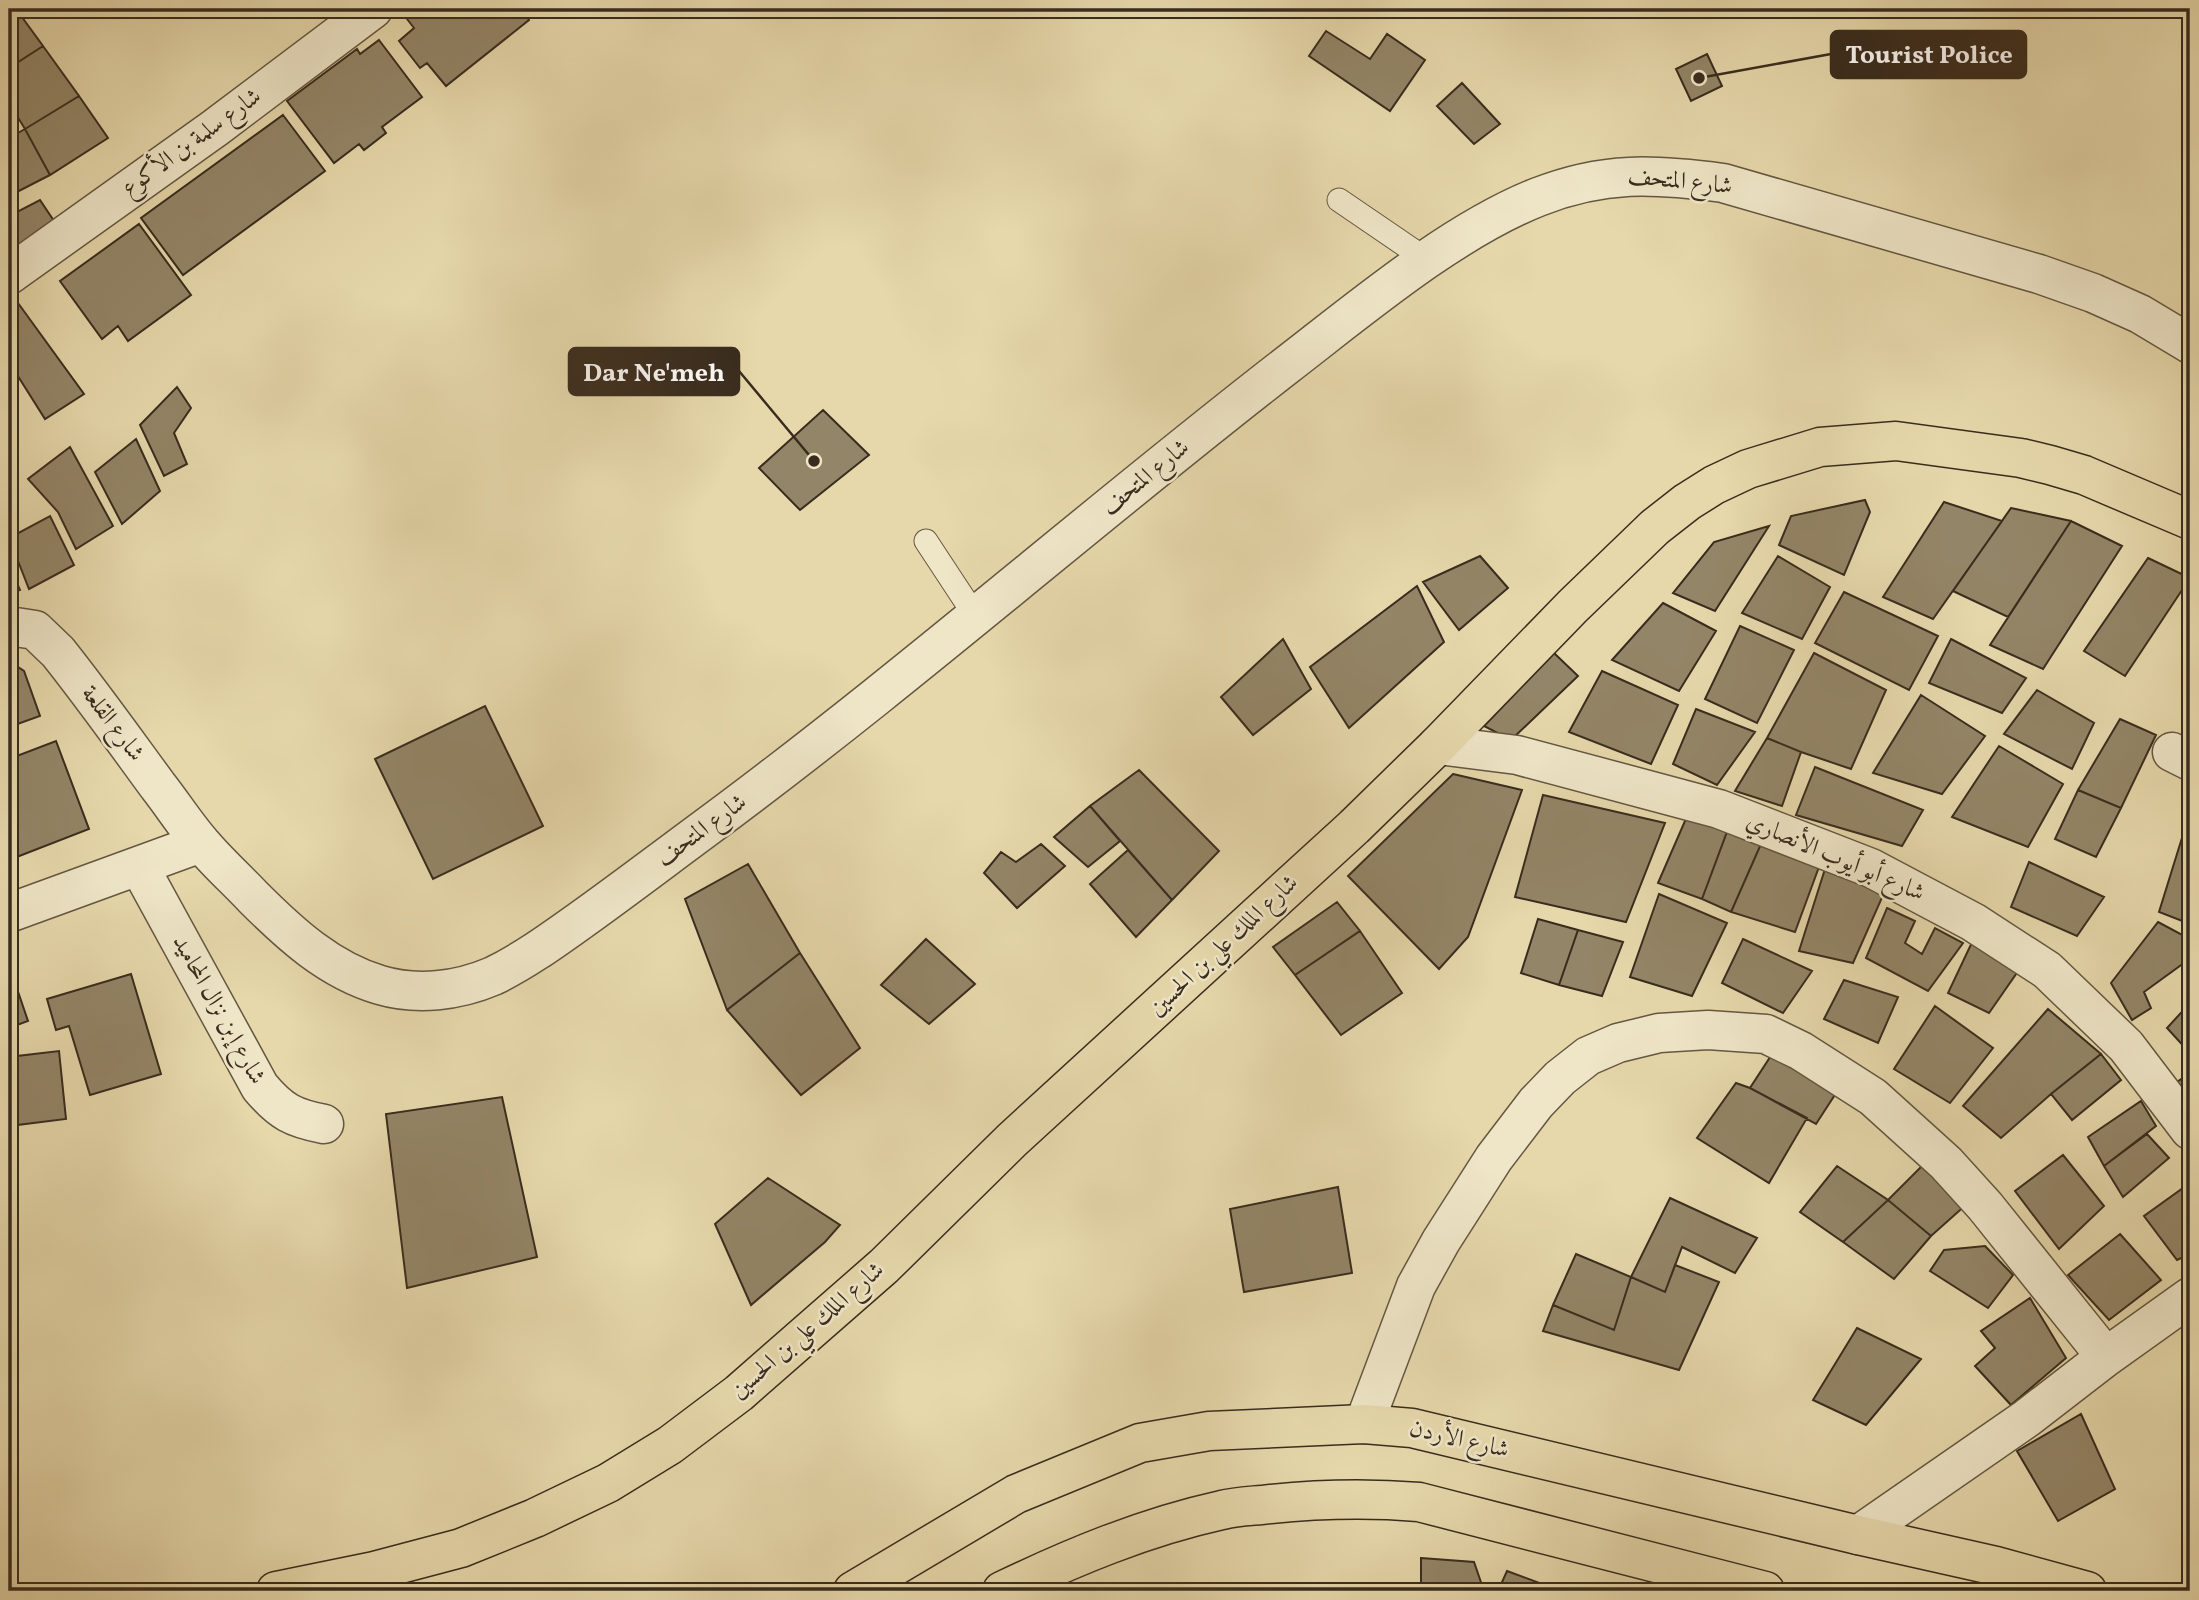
<svg xmlns="http://www.w3.org/2000/svg" width="2199" height="1600" font-family="Vollkorn,Amiri,serif">
	<style>
		.building { fill: #938567; stroke: #392c1e; stroke-width: 2 }
		.lines { fill: none; stroke-linecap: round; stroke-linejoin: round }
		.service-casing { stroke: #645741; stroke-width: 25 }
		.minor-casing { stroke: #645741; stroke-width: 41 }
		.primary-casing { stroke: #392c1e; stroke-width: 41 }
		.trunk-casing { stroke: #392c1e; stroke-width: 41 }
		.service { stroke: #efe6c8; stroke-width: 23 }
		.minor { stroke: #efe6c8; stroke-width: 38 }
		.primary { stroke: #e6d8ab; stroke-width: 38 }
		.trunk { stroke: #e6d8ab; stroke-width: 38 }
		.labels { text-anchor: middle; dominant-baseline: central; stroke-width: 5; stroke-linejoin: round; paint-order: stroke }
		.street-label { font-size: 24px; fill: #392c1e; stroke: #efe6c8 }
		.leader { fill: none; stroke: #392c1e; stroke-width: 2.5 }
		.callout-dot { fill: #392c1e; stroke: #efe6c8; stroke-width: 2.5 }
		.callout { fill: #392c1e; stroke: #392c1e; stroke-width: 2.5 }
		.callout-label { font-size: 26px; text-anchor: middle; font-weight: bold; fill: #fff }
	</style>
	<rect width="100%" height="100%" fill="#e6d8ab"/>
	<filter id="stains"><feTurbulence type="fractalNoise" baseFrequency=".00286" numOctaves="4"/><feColorMatrix values="0 0 0 0 .2 0 0 0 0 .09 0 0 0 0 .02 0 0 0 .5 -.17"/></filter>
	<radialGradient id="worn" r=".72"><stop offset=".6" stop-color="#630" stop-opacity="0"/><stop offset="1" stop-color="#630" stop-opacity=".3"/></radialGradient>
	<path class="building" d="M 9,9 L 16,9 L 43,46 L 9,68 Z
		M 419,9 L 521,9 L 529,20 L 446,86 L 427,63 L 420,68 L 399,41 L 414,28 L 407,19 Z
		M 1326,31 L 1370,59 L 1387,34 L 1425,60 L 1390,111 L 1309,56 Z
		M 379,40 L 422,97 L 382,127 L 386,133 L 364,150 L 359,144 L 334,163 L 287,101 L 357,49 L 360,54 Z
		M 43,46 L 79,96 L 25,129 L 9,103 L 9,68 Z
		M 1707,54 L 1722,86 L 1691,101 L 1676,69 Z
		M 1462,83 L 1500,124 L 1474,144 L 1437,106 Z
		M 79,96 L 108,138 L 50,175 L 25,129 Z
		M 283,115 L 325,171 L 183,275 L 141,218 Z
		M 25,129 L 50,175 L 9,196 L 9,138 Z
		M 40,200 L 58,227 L 9,255 L 9,216 Z
		M 139,224 L 191,295 L 128,341 L 118,326 L 102,339 L 60,281 Z
		M 18,303 L 84,394 L 45,419 L 9,362 L 9,309 Z
		M 177,387 L 191,408 L 174,433 L 187,464 L 164,476 L 140,425 Z
		M 823,410 L 869,455 L 800,510 L 759,468 Z
		M 136,439 L 160,491 L 122,524 L 95,472 Z
		M 70,447 L 113,526 L 76,549 L 58,512 L 28,479 Z
		M 1865,500 L 1870,512 L 1844,575 L 1779,545 L 1791,516 Z
		M 1944,502 L 2002,521 L 1933,619 L 1883,597 Z
		M 2011,508 L 2071,521 L 2008,617 L 1953,591 Z
		M 50,516 L 74,565 L 29,589 L 9,538 Z
		M 2071,521 L 2122,546 L 2043,669 L 1990,645 Z
		M 1769,526 L 1715,611 L 1673,593 L 1714,542 Z
		M 1480,556 L 1508,588 L 1459,630 L 1423,582 Z
		M 1778,556 L 1830,587 L 1802,639 L 1742,613 Z
		M 2148,558 L 2190,578 L 2125,676 L 2084,651 Z
		M 9,565 L 20,590 L 9,594 Z
		M 1417,586 L 1444,642 L 1349,728 L 1310,667 Z
		M 1844,592 L 1938,636 L 1909,690 L 1815,643 Z
		M 1663,603 L 1716,631 L 1679,691 L 1612,660 Z
		M 1740,626 L 1794,650 L 1757,723 L 1705,699 Z
		M 1283,639 L 1311,689 L 1253,735 L 1221,697 Z
		M 1951,639 L 2026,678 L 2002,713 L 1929,683 Z
		M 1554,653 L 1578,676 L 1511,740 L 1484,726 Z
		M 1814,653 L 1886,690 L 1851,769 L 1801,752 L 1767,738 Z
		M 9,661 L 24,671 L 40,716 L 9,727 Z
		M 1602,671 L 1678,705 L 1651,764 L 1569,732 Z
		M 2037,690 L 2094,723 L 2072,769 L 2004,734 Z
		M 1921,695 L 1985,736 L 1942,794 L 1873,773 Z
		M 485,706 L 543,826 L 433,879 L 375,759 Z
		M 1696,709 L 1755,732 L 1717,785 L 1673,764 Z
		M 2120,719 L 2156,735 L 2121,808 L 2078,790 Z
		M 1767,738 L 1801,752 L 1782,806 L 1735,791 Z
		M 56,741 L 89,829 L 9,860 L 9,759 Z
		M 1999,746 L 2063,784 L 2028,847 L 1952,817 Z
		M 1815,767 L 1923,810 L 1902,846 L 1796,815 Z
		M 1139,770 L 1219,851 L 1172,900 L 1090,806 Z
		M 1453,774 L 1522,790 L 1468,937 L 1439,969 L 1348,876 Z
		M 2078,790 L 2121,808 L 2096,857 L 2055,839 Z
		M 1543,795 L 1665,823 L 1626,922 L 1515,897 Z
		M 1090,806 L 1120,841 L 1088,867 L 1054,837 Z
		M 1688,814 L 1728,829 L 1702,899 L 1658,883 Z
		M 2190,814 L 2190,845 L 2181,841 Z
		M 1728,829 L 1761,844 L 1731,912 L 1702,899 Z
		M 2181,841 L 2190,845 L 2190,924 L 2159,912 Z
		M 1041,844 L 1065,866 L 1017,908 L 984,873 L 1001,852 L 1016,862 Z
		M 1761,844 L 1823,856 L 1795,932 L 1731,912 Z
		M 1128,850 L 1172,900 L 1136,937 L 1090,884 Z
		M 2029,862 L 2104,897 L 2077,936 L 2011,907 Z
		M 748,864 L 800,953 L 727,1010 L 685,899 Z
		M 1825,869 L 1888,884 L 1853,963 L 1799,951 Z
		M 1659,894 L 1727,923 L 1692,996 L 1630,977 Z
		M 1337,902 L 1360,931 L 1295,975 L 1273,947 Z
		M 1887,908 L 1915,921 L 1905,943 L 1922,954 L 1935,928 L 1963,943 L 1928,991 L 1866,958 Z
		M 1538,919 L 1578,930 L 1559,985 L 1521,973 Z
		M 2158,922 L 2190,939 L 2190,967 L 2184,963 L 2144,992 L 2151,1008 L 2132,1020 L 2111,983 Z
		M 1578,930 L 1623,942 L 1602,996 L 1559,985 Z
		M 1360,931 L 1402,993 L 1341,1035 L 1295,975 Z
		M 1975,936 L 2023,964 L 1989,1013 L 1948,993 Z
		M 926,939 L 975,984 L 929,1024 L 881,985 Z
		M 1743,939 L 1812,971 L 1783,1013 L 1722,983 Z
		M 800,953 L 860,1048 L 801,1095 L 727,1010 Z
		M 9,965 L 28,1021 L 9,1028 Z
		M 131,974 L 161,1074 L 90,1095 L 69,1026 L 56,1030 L 47,999 Z
		M 1844,980 L 1898,997 L 1878,1043 L 1824,1019 Z
		M 2190,1003 L 2190,1051 L 2189,1052 L 2167,1028 Z
		M 1935,1006 L 1993,1048 L 1950,1103 L 1894,1069 Z
		M 2048,1009 L 2101,1054 L 2051,1094 L 2001,1138 L 1963,1106 Z
		M 59,1051 L 66,1119 L 9,1126 L 9,1057 Z
		M 1774,1051 L 1838,1090 L 1816,1124 L 1750,1088 Z
		M 2101,1054 L 2121,1080 L 2072,1120 L 2051,1094 Z
		M 2190,1073 L 2190,1100 L 2177,1082 Z
		M 1736,1083 L 1750,1088 L 1807,1118 L 1769,1183 L 1697,1138 Z
		M 502,1097 L 537,1257 L 407,1288 L 386,1114 Z
		M 2141,1101 L 2156,1126 L 2104,1166 L 2088,1137 Z
		M 2147,1134 L 2169,1158 L 2123,1197 L 2104,1166 Z
		M 2063,1155 L 2104,1206 L 2059,1249 L 2015,1191 Z
		M 1928,1160 L 1968,1203 L 1931,1236 L 1888,1200 Z
		M 1837,1166 L 1888,1200 L 1843,1242 L 1800,1212 Z
		M 768,1178 L 840,1225 L 825,1242 L 751,1305 L 715,1224 Z
		M 2190,1183 L 2190,1254 L 2177,1260 L 2144,1216 Z
		M 1338,1187 L 1352,1273 L 1244,1292 L 1230,1209 Z
		M 1670,1198 L 1757,1238 L 1735,1273 L 1682,1247 L 1665,1292 L 1631,1277 Z
		M 1888,1200 L 1931,1236 L 1894,1279 L 1843,1242 Z
		M 2120,1234 L 2161,1280 L 2109,1320 L 2068,1275 Z
		M 1985,1246 L 2013,1275 L 1988,1308 L 1930,1271 L 1944,1250 Z
		M 1576,1254 L 1631,1277 L 1614,1330 L 1553,1305 Z
		M 1675,1265 L 1719,1282 L 1679,1370 L 1543,1331 L 1553,1305 L 1614,1330 L 1631,1277 L 1665,1292 Z
		M 2030,1298 L 2066,1358 L 2011,1405 L 1975,1366 L 1995,1348 L 1981,1331 Z
		M 1857,1328 L 1921,1359 L 1866,1425 L 1813,1400 Z
		M 2081,1414 L 2115,1489 L 2058,1521 L 2017,1451 Z
		M 1421,1558 L 1474,1562 L 1484,1591 L 1391,1591 L 1421,1587 Z
		M 1507,1571 L 1561,1591 L 1498,1591 Z"/>
	<g class="lines">
		<defs>
			<path id="service" d="M 1339,200 L 1427,260
				M 926,541 L 976,617"/>
			<path id="minor" d="M 9,275 L 215,128 L 373,9
				M 9,626 L 35,630 L 58,652 C 93,696 125,741 158,786 C 173,805 186,826 202,844 C 218,863 236,879 253,897 C 290,934 329,970 380,985 C 417,996 458,991 493,976 C 524,961 553,940 581,920 C 623,890 665,858 707,827 C 906,680 1092,516 1287,365 C 1361,308 1452,231 1538,197 C 1604,171 1654,174 1723,183 L 2039,274 L 2093,293 L 2140,314 L 2190,344
				M 1438,745 L 1517,755 L 1719,809 L 1871,868 L 1973,922 L 2047,970 L 2126,1046 L 2190,1130
				M 2172,752 L 2190,761
				M 139,866 L 260,1087 C 281,1112 293,1118 324,1124
				M 9,913 L 201,843
				M 1364,1424 L 1416,1286 L 1441,1241 L 1494,1158 L 1536,1103 L 1560,1078 L 1588,1056 L 1618,1043 L 1659,1033 L 1708,1030 L 1766,1034 L 1801,1051 L 1873,1097 L 1946,1163 L 1985,1206 L 2106,1357
				M 1858,1535 L 2027,1418 L 2106,1357 L 2190,1297"/>
			<path id="primary" d="M 276,1591 L 374,1571 L 461,1548 L 535,1518 L 608,1483 L 670,1445 L 739,1393 L 884,1266 L 1012,1140 L 1354,827 L 1438,745 L 1573,606 L 1655,527 L 1687,502 L 1714,485 L 1748,469 L 1820,447 L 1896,441 L 2021,458 L 2050,465 L 2084,475 L 2190,520"/>
			<path id="trunk" d="M 853,1591 L 1016,1494 L 1140,1443 L 1209,1431 L 1364,1424 L 1412,1428 L 1858,1535 L 1996,1566 L 2087,1591
				M 1002,1591 C 1073,1557 1145,1527 1222,1510 C 1238,1506 1254,1506 1270,1504 C 1320,1499 1369,1498 1419,1502 L 1765,1591"/>
		</defs>
		<use href="#service" class="service-casing"/>
		<use href="#minor" class="minor-casing"/>
		<use href="#primary" class="primary-casing"/>
		<use href="#trunk" class="trunk-casing"/>
		<use href="#service" class="service"/>
		<use href="#minor" class="minor"/>
		<use href="#primary" class="primary"/>
		<use href="#trunk" class="trunk"/>
	</g>
	<g class="labels">
		<g class="street-label">
			<text transform="translate(192 143) rotate(-36)">شارع سلمة بن الأكوع</text>
			<text transform="translate(1680 182) rotate(6)">شارع المتحف</text>
			<text transform="translate(1146 478) rotate(-39)">شارع المتحف</text>
			<text transform="translate(112 724) rotate(53)">شارع القلعة</text>
			<text transform="translate(702 831) rotate(-36)">شارع المتحف</text>
			<text transform="translate(1835 858) rotate(23)">شارع أبو أيوب الأنصاري</text>
			<text transform="translate(1224 946) rotate(-43)">شارع الملك علي بن الحسين</text>
			<text transform="translate(218 1010) rotate(61)">شارع إبن نزال المحاميد</text>
			<text transform="translate(808 1331) rotate(-41)">شارع الملك علي بن الحسين</text>
			<text transform="translate(1459 1440) rotate(13)">شارع الأردن</text>
		</g>
	</g>
	<path class="leader" d="M1699 78L1831 54M814 461L739 371"/>
	<g class="callout-dot">
		<circle cx="1699" cy="78" r="7"/>
		<circle cx="814" cy="461" r="7"/>
	</g>
	<g class="callout">
		<rect x="1831" y="31" width="195" height="47" rx="7"/>
		<rect x="569" y="348" width="170" height="47" rx="7"/>
	</g>
	<g class="callout-label">
		<text x="1929" y="63">Tourist Police</text>
		<text x="654" y="381">Dar Ne'meh</text>
	</g>
	<rect width="2199" height="1600" fill="none" stroke="#e6d8ab" stroke-width="35"/>
	<rect x="10" y="10" width="2178" height="1579" fill="none" stroke="#392c1e" stroke-width="3.5"/>
	<rect x="18" y="18" width="2164" height="1565" fill="none" stroke="#392c1e" stroke-width="2"/>
	<rect width="100%" height="100%" filter="url(#stains)"/>
	<rect width="100%" height="100%" fill="url(#worn)"/>
</svg>
